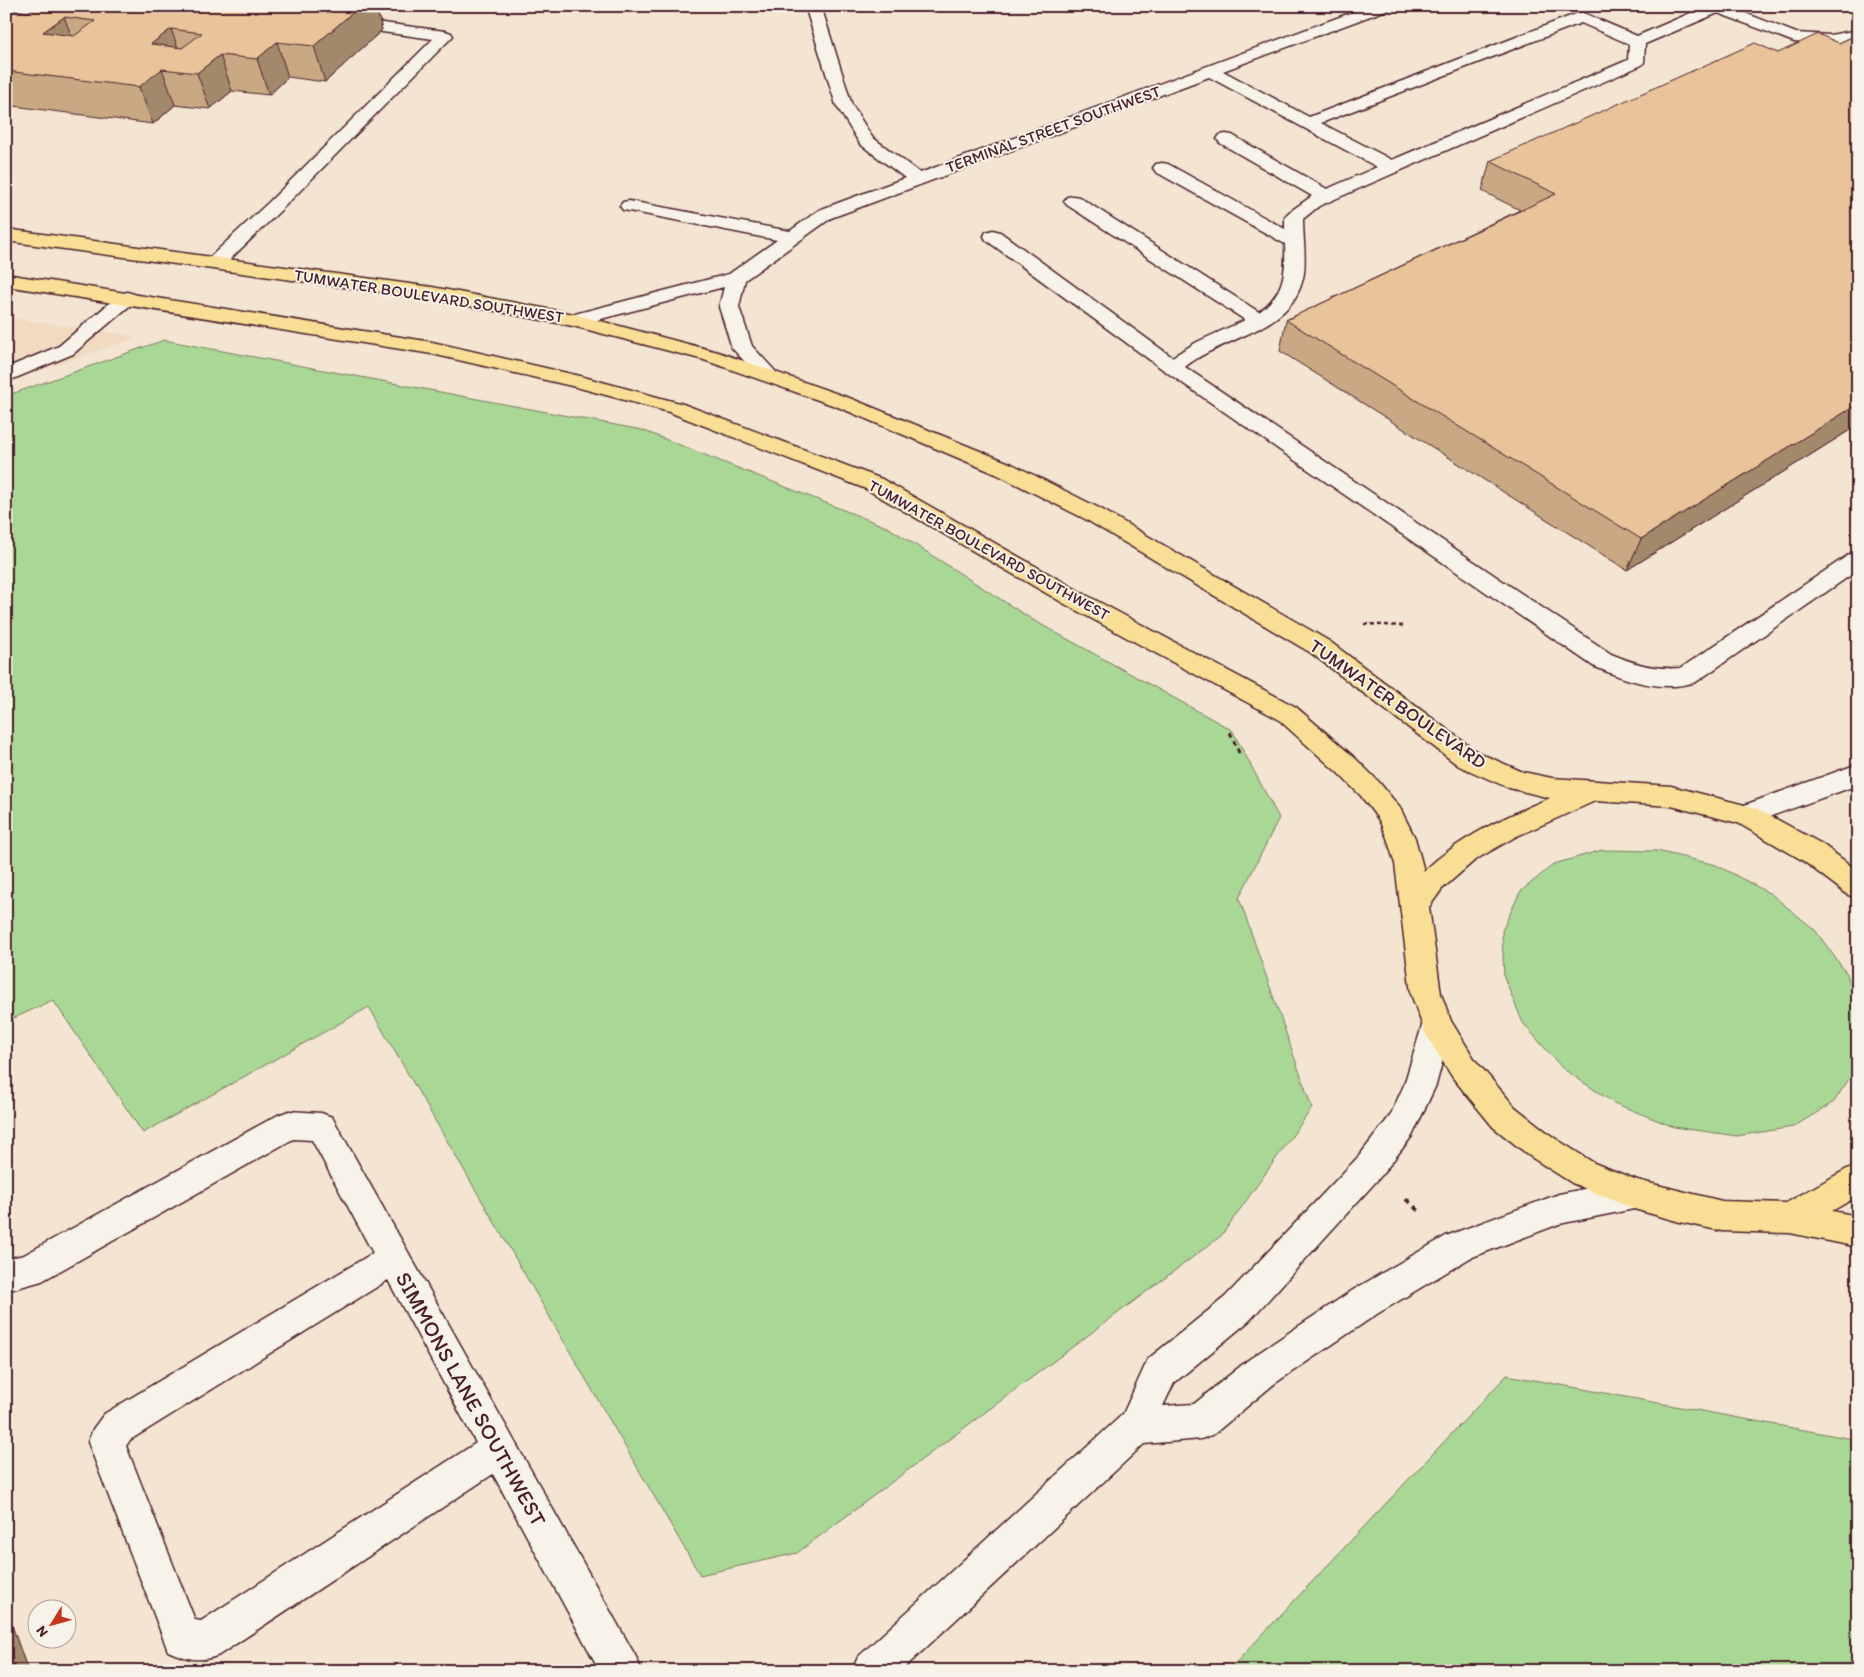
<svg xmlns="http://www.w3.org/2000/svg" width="1864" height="1677" font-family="Itim,sans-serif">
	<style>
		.built { fill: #f0dbc0 }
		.green { fill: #a9d796; stroke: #7a7b60 }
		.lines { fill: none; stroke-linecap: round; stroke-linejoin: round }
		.minor-casing { stroke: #4a1f2b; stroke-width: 3 }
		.major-casing { stroke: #4a1f2b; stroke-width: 3 }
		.path-far2 { stroke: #4a1f2b; stroke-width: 2.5; stroke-dasharray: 4 3; stroke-linecap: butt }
		.path-far1 { stroke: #4a1f2b; stroke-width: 3; stroke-dasharray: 5 4; stroke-linecap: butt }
		.path { stroke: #4a1f2b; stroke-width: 4; stroke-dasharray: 6 5; stroke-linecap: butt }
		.minor { fill: #f7f3e8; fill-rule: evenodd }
		.major { fill: #f9df96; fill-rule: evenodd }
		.wall { fill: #c8a984; stroke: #4a1f2b }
		.shaded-wall { fill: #a3896c; stroke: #4a1f2b }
		.building { fill: #e9c49a; stroke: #4a1f2b; fill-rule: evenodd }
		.labels { text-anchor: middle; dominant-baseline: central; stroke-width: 4; stroke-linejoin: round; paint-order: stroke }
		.far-street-label { font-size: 16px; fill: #4a1f2b; stroke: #f7f3e8 }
		.street-label { font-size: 19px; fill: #4a1f2b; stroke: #f7f3e8 }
		.near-street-label { font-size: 22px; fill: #4a1f2b; stroke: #f7f3e8 }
	</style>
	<rect width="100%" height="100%" fill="#f3e5d1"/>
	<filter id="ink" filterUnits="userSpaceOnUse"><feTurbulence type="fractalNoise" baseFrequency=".02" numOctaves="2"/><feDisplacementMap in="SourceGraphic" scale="10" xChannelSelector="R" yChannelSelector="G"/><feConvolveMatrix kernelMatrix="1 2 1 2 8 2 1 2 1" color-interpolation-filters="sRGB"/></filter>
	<g filter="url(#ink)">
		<path class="built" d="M 6,317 L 138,337 L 6,382 Z"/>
		<path class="green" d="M 164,340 L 642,430 L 889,528 L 1033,620 L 1232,730 L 1279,818 L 1239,898 L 1312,1108 L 1221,1236 L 797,1553 L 700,1575 L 369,1007 L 143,1133 L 53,1000 L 6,1022 L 6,396 Z
			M 1602,850 L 1657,851 L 1716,865 L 1771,894 L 1815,930 L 1847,974 L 1858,1008 L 1858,1065 L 1834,1102 L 1793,1127 L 1737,1136 L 1674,1127 L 1614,1103 L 1562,1068 L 1523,1023 L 1504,977 L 1502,931 L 1520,892 L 1554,864 Z
			M 1507,1375 L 1858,1440 L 1858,1671 L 1228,1671 Z"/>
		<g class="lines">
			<defs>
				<path id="minor" d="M 33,6 L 68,6 L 61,12 L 56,14 L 6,18 L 6,8 Z
					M 805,6 L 821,6 L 852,105 L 872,137 L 920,173 L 1369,6 L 1391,6 L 1389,9 L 1223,71 L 1309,117 L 1581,12 L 1637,36 L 1707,6 L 1727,6 L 1796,33 L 1830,35 L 1858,30 L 1858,40 L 1830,45 L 1794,42 L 1718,13 L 1645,44 L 1644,62 L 1642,65 L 1319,206 L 1303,219 C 1303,237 1306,255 1304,273 C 1295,332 1224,335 1185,367 L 1611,654 C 1635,664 1655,670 1681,668 L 1850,554 L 1858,551 L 1858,570 L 1696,682 C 1660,693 1626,680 1593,666 L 1165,371 L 986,240 L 984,236 L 986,232 L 993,230 L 1000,232 L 1172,357 L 1197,342 L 1245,320 L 1067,205 L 1064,201 L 1067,197 L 1073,196 L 1079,197 L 1259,312 C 1284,293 1286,274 1285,244 L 1156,172 L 1153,168 L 1156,164 L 1162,163 L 1168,164 L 1285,229 L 1285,217 L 1288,213 L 1312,196 L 1220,143 L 1217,139 L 1220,135 L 1226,134 L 1232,135 L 1327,189 L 1377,167 L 1209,77 L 831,218 L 745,280 L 739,307 L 752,346 L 775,371 L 778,375 L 775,379 L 768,381 L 761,379 L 732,348 L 719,307 L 724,287 L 574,326 L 567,324 L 564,320 L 567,316 L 729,274 L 777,240 L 629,211 L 623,210 L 620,206 L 623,202 L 629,201 L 790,231 L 819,210 L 905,178 L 860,144 L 836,105 ZM 1581,23 L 1629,44 L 1628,60 L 1392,160 L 1321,123 Z
					M 344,18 L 445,31 L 451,33 L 453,36 L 281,210 L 222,267 L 215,269 L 208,267 L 205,263 L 208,259 L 269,202 L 433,39 L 339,26 L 336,23 L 339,20 Z
					M 127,292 L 134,294 L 137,298 L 134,302 L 73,354 L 6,382 L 6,368 L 59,346 L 120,294 Z
					M 1858,764 L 1858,785 L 1746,825 L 1736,822 L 1732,815 L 1736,808 Z
					M 1437,1013 L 1448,1017 L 1452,1026 L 1436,1085 L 1412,1136 L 1381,1176 L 1249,1321 L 1174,1383 L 1163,1406 L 1194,1404 L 1248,1360 L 1353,1290 L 1446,1236 L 1559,1194 L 1634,1179 L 1646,1183 L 1650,1194 L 1646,1205 L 1634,1209 L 1559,1224 L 1470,1258 L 1377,1314 L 1274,1384 L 1214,1434 L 1201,1439 L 1144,1444 L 901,1671 L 852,1671 L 858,1657 L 1123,1414 L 1148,1359 L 1225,1297 L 1359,1156 L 1390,1116 L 1404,1085 L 1422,1026 L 1426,1017 Z
					M 289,1111 L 321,1113 L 332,1117 L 636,1657 L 642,1671 L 600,1671 L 493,1474 L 219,1655 C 200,1663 187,1659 168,1651 L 88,1442 L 93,1429 L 104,1414 L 373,1253 L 312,1140 L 293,1139 L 42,1281 L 6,1291 L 6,1259 L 24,1255 L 278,1115 ZM 388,1280 L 476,1443 L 201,1621 L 195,1620 L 126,1446 L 130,1440 Z"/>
				<path id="major" d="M 6,229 L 432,287 L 574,314 L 718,352 L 852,399 L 1012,464 L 1101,509 L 1329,641 L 1477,752 L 1523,772 L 1552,778 L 1671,786 L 1756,808 L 1822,844 L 1858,871 L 1858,898 L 1848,895 L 1802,860 L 1738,823 L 1671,806 L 1595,801 L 1515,837 L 1475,860 L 1442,889 L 1429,907 L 1441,994 L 1451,1021 L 1475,1060 L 1515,1107 L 1553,1137 L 1594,1163 L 1637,1180 L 1722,1201 L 1786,1203 L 1847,1169 L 1858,1164 L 1858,1196 L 1832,1211 L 1858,1216 L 1858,1247 L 1790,1233 L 1722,1231 L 1680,1222 L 1634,1209 L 1572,1183 L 1531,1157 L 1493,1127 L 1453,1078 L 1426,1035 L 1411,994 L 1395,864 L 1387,838 L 1379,820 L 1361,796 L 1338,773 L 1278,719 L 1070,607 L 866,489 L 669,412 L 576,387 L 432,354 L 6,286 L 6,274 L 432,342 L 580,376 L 683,404 L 882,479 L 1086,595 L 1296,707 L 1356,759 L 1379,782 L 1400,808 L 1415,838 L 1424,871 C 1460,837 1505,817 1550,798 L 1509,788 L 1459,766 L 1311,653 L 1085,519 L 996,474 L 838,407 L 704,360 L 573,326 L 432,299 L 6,241 Z"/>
			</defs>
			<use href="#minor" class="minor-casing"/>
			<use href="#major" class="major-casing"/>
			<path class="path-far2" d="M 1364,624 L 1404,626"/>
			<path class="path-far1" d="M 1230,732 L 1240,755"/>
			<path class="path" d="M 1406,1199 L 1420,1212"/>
			<use href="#minor" class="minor"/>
			<use href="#major" class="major"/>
		</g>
		<path class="wall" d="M 36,6 L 376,6 L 382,30 L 325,82 L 288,77 L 269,95 L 232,91 L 210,109 L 175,105 L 153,124 L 6,105 L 6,9 L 28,12 Z
			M 1858,34 L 1858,425 L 1627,570 L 1280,351 L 1286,320 L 1520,210 L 1482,191 L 1490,161 L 1778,53 L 1839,43 Z"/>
		<path class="shaded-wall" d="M 360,6 L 376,6 L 382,30 L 325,82 L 314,46 Z
			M 64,17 L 78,52 L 43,32 Z
			M 171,29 L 184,64 L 162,69 L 175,105 L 153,124 L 139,87 L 151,44 Z
			M 277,42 L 288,77 L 269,95 L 257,59 Z
			M 220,55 L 232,91 L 210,109 L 197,73 Z
			M 1858,404 L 1858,425 L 1627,570 L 1641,539 Z
			M 6,1608 L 28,1671 L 6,1671 Z"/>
		<path class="building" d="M 36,6 L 360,6 L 314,46 L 277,42 L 257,59 L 220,55 L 197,73 L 162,69 L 139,87 L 6,71 L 6,9 L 28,12 ZM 64,17 L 95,21 L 74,36 L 43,32 ZM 171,29 L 202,33 L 182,48 L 151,44 Z
			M 1818,34 L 1839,43 L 1858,34 L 1858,404 L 1641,539 L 1286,320 L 1556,194 L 1490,161 L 1755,43 L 1778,53 Z"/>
	</g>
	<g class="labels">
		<g class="far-street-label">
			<text transform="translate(1053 129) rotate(-20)">TERMINAL STREET SOUTHWEST</text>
			<text transform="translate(429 296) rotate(9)">TUMWATER BOULEVARD SOUTHWEST</text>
			<text transform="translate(989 550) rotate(29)">TUMWATER BOULEVARD SOUTHWEST</text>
		</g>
		<g class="street-label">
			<text transform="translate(1398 704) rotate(35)">TUMWATER BOULEVARD</text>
		</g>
		<g class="near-street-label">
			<text transform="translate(471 1399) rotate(61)">SIMMONS LANE SOUTHWEST</text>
		</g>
	</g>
	<rect width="1864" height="1677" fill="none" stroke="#f7f3e8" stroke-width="25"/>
	<rect x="12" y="12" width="1839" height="1652" fill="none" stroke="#4a1f2b" stroke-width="2" filter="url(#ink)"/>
	<g transform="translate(52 1624) rotate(233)"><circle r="24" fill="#f7f3e8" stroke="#b29e9c"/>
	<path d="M0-4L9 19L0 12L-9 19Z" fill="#c8321e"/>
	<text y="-8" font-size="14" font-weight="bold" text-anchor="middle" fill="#4a1f2b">N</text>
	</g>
</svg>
